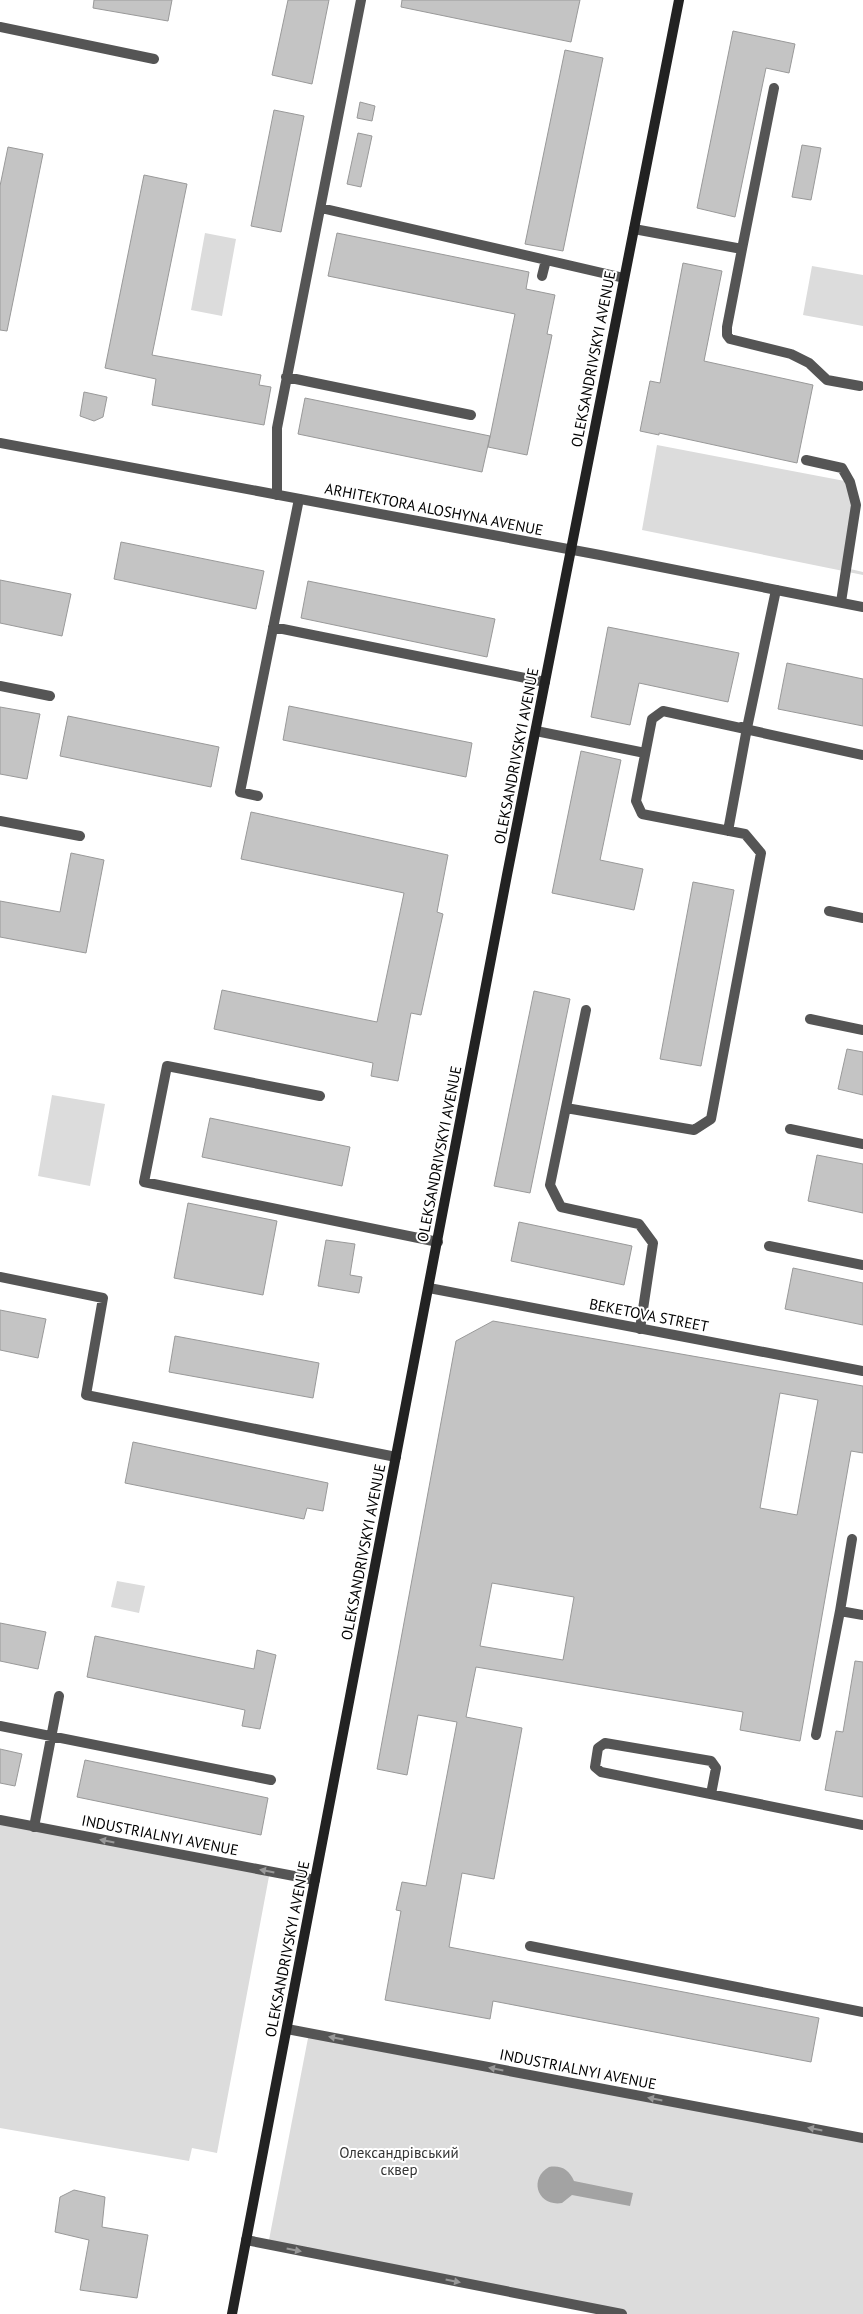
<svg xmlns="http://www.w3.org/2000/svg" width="863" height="2314" font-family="'PT Sans',sans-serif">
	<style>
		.green { fill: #dcdcdc }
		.water { fill: #a3a3a3 }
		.building { fill: #c4c4c4; stroke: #999; fill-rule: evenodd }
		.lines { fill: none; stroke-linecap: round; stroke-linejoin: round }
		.service { stroke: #555; stroke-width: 10 }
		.minor { stroke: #555; stroke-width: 10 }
		.tertiary { stroke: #555; stroke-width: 10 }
		.secondary { stroke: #222; stroke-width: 10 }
		.oneway { fill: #999 }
		.labels { text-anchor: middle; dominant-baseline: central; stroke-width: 4; stroke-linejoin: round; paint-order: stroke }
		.street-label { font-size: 15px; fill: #000; stroke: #fff }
		.park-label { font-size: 15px; fill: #333; stroke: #fff }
	</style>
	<rect width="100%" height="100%" fill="#fff"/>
	<path class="green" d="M 205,233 L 236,239 L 222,316 L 191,310 Z
		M 812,266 L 863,275 L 863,326 L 803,315 Z
		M 657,445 L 850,482 L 856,505 L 846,568 L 863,572 L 863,575 L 642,530 Z
		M 52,1095 L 105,1104 L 90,1186 L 38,1176 Z
		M 117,1581 L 145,1586 L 139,1613 L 111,1607 Z
		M 0,1820 L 270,1871 L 217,2153 L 192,2148 L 189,2161 L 0,2128 Z
		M 309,2033 L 863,2142 L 863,2314 L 621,2314 L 268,2245 Z"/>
	<path class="water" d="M 549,2167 C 562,2165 569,2170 574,2181 L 633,2193 L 630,2206 L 572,2195 L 562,2203 C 538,2207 528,2179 549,2167 Z"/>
	<path class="building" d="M 94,0 L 172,0 L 168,21 L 93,8 Z
		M 288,0 L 329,0 L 312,84 L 272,75 Z
		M 402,0 L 580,0 L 571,42 L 401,7 Z
		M 733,31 L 795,44 L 789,73 L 766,68 L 735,217 L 697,208 Z
		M 565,50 L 603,58 L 563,251 L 525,244 Z
		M 360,102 L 375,106 L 372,121 L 357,118 Z
		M 274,110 L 304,116 L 281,232 L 251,226 Z
		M 358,133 L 372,136 L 361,187 L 347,184 Z
		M 802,145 L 821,148 L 811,200 L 792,197 Z
		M 8,147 L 43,154 L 7,331 L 0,330 L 0,186 Z
		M 144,175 L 187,184 L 152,355 L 261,375 L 259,385 L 271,387 L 264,425 L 152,405 L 156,379 L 105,368 Z
		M 337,233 L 529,272 L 526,289 L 555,295 L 547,334 L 552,335 L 527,455 L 488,447 L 515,314 L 328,276 Z
		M 683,263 L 722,271 L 704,361 L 813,385 L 797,463 L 659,433 L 659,435 L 640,431 L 650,381 L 660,383 Z
		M 84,392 L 107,397 L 103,417 L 94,421 L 80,416 Z
		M 305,398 L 490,436 L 482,472 L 298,434 Z
		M 121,542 L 264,571 L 256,609 L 114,579 Z
		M 0,580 L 71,594 L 62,636 L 0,623 Z
		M 308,581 L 495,619 L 487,657 L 301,618 Z
		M 608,627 L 739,653 L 728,702 L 639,683 L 630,725 L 591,717 Z
		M 787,663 L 863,679 L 863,726 L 778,709 Z
		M 289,706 L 472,743 L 466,777 L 283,740 Z
		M 0,707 L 40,714 L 27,779 L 0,774 Z
		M 68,716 L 219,747 L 211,787 L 60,756 Z
		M 581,751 L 621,760 L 600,860 L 643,869 L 634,910 L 552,893 Z
		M 251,812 L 448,855 L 437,912 L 443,914 L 421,1015 L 411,1013 L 398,1081 L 371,1076 L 373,1063 L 214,1029 L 222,990 L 377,1022 L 404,893 L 241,859 Z
		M 71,853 L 104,860 L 86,953 L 0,937 L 0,901 L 60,912 Z
		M 693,882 L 734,890 L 701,1066 L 660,1059 Z
		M 534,991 L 570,999 L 530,1193 L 494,1186 Z
		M 847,1049 L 863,1052 L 863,1095 L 838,1089 Z
		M 210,1118 L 350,1147 L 342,1186 L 202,1157 Z
		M 817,1155 L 863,1164 L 863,1213 L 808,1201 Z
		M 188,1203 L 277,1221 L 263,1295 L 174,1278 Z
		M 519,1222 L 632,1246 L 624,1285 L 511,1261 Z
		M 326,1240 L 355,1244 L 350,1275 L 362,1277 L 359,1293 L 318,1286 Z
		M 793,1268 L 863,1283 L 863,1325 L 785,1309 Z
		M 0,1310 L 46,1319 L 38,1358 L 0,1350 Z
		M 493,1321 L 863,1386 L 863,1453 L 851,1451 L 800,1741 L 740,1730 L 743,1712 L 476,1667 L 466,1717 L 522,1728 L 494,1879 L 462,1873 L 449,1947 L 819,2018 L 811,2062 L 493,2001 L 490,2019 L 385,2000 L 401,1911 L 396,1910 L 402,1882 L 426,1886 L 457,1722 L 418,1715 L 407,1775 L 377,1769 L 456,1341 ZM 780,1393 L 818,1400 L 797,1515 L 760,1508 ZM 492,1583 L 574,1597 L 563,1660 L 480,1646 Z
		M 175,1336 L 319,1363 L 313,1398 L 169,1372 Z
		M 133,1442 L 328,1483 L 323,1511 L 307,1508 L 304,1519 L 125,1483 Z
		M 0,1623 L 46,1632 L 38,1669 L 0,1661 Z
		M 95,1636 L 254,1669 L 257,1650 L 276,1655 L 260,1729 L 242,1726 L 245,1710 L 87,1677 Z
		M 855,1661 L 863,1662 L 863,1797 L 825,1790 L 836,1731 L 843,1732 Z
		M 0,1749 L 22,1754 L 15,1786 L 0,1783 Z
		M 85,1760 L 268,1798 L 261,1835 L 77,1797 Z
		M 74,2190 L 105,2197 L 102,2227 L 148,2235 L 137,2298 L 80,2290 L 89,2240 L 55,2232 L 60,2197 Z"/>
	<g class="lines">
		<path class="service" d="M 0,27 L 154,59
			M 321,208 L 624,278
			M 634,229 L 742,249 L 774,88
			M 742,249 L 727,327 L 727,335 L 730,339 L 791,354 L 809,363 L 827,380 L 860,386
			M 542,276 L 546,260
			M 286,377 L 471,415
			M 806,460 L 842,468 L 850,482 L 856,505 L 841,602
			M 277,495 L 277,428 L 361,0
			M 273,627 L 545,682
			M 0,686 L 50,696
			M 741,727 L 747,728 L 776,590
			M 536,731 L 645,753
			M 258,796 L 240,792 L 299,499
			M 0,821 L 80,836
			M 728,831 L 747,728
			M 829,911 L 863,918
			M 586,1010 L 550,1185 L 561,1207 L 639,1224 L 653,1243 L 640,1329
			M 810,1019 L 863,1030
			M 320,1096 L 167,1066 L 144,1182 L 438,1242
			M 566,1108 L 694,1130 L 711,1119 L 761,853 L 745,834 L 642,814 L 636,801 L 652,719 L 663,711 L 863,755
			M 790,1129 L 863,1144
			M 769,1246 L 863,1265
			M 0,1277 L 103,1298 L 86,1395 L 396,1457
			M 852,1539 L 840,1611 L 863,1615
			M 0,1726 L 271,1780
			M 816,1735 L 840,1611
			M 711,1794 L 716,1768 L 711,1761 L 605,1743 L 598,1748 L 595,1767 L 601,1772 L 863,1825
			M 34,1827 L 59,1696
			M 530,1946 L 863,2012"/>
		<path class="minor" d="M 429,1288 L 863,1371"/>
		<path class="tertiary" d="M 0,443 L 600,555 L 863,607
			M 0,1820 L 315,1880
			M 287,2029 L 863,2138
			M 246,2240 L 622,2314"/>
		<path class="secondary" d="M 232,2314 L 507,875 L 679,0"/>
	</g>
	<defs><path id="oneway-solid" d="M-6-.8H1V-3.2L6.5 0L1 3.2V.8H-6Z" transform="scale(1.25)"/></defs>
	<g class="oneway">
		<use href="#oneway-solid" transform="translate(107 1841) rotate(-169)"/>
		<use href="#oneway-solid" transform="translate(267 1871) rotate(-169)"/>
		<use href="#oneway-solid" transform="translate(336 2038) rotate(-169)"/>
		<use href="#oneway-solid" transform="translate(496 2069) rotate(-169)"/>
		<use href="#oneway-solid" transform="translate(655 2099) rotate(-169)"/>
		<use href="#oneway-solid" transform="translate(815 2129) rotate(-169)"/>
		<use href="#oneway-solid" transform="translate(294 2250) rotate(11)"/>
		<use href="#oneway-solid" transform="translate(453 2281) rotate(11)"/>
	</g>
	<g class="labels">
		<g class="street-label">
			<text transform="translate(593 359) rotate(-79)">OLEKSANDRIVSKYI AVENUE</text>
			<text transform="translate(434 509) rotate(11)">ARHITEKTORA ALOSHYNA AVENUE</text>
			<text transform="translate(516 756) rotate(-79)">OLEKSANDRIVSKYI AVENUE</text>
			<text transform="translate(439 1154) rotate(-79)">OLEKSANDRIVSKYI AVENUE</text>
			<text transform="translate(649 1315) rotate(11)">BEKETOVA STREET</text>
			<text transform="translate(363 1552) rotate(-79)">OLEKSANDRIVSKYI AVENUE</text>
			<text transform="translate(160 1835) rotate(11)">INDUSTRIALNYI AVENUE</text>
			<text transform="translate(287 1949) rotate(-79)">OLEKSANDRIVSKYI AVENUE</text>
			<text transform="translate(578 2069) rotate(11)">INDUSTRIALNYI AVENUE</text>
		</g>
		<g class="park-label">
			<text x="399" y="2152">Олександрівський<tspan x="399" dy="17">сквер</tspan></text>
		</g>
	</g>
</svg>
